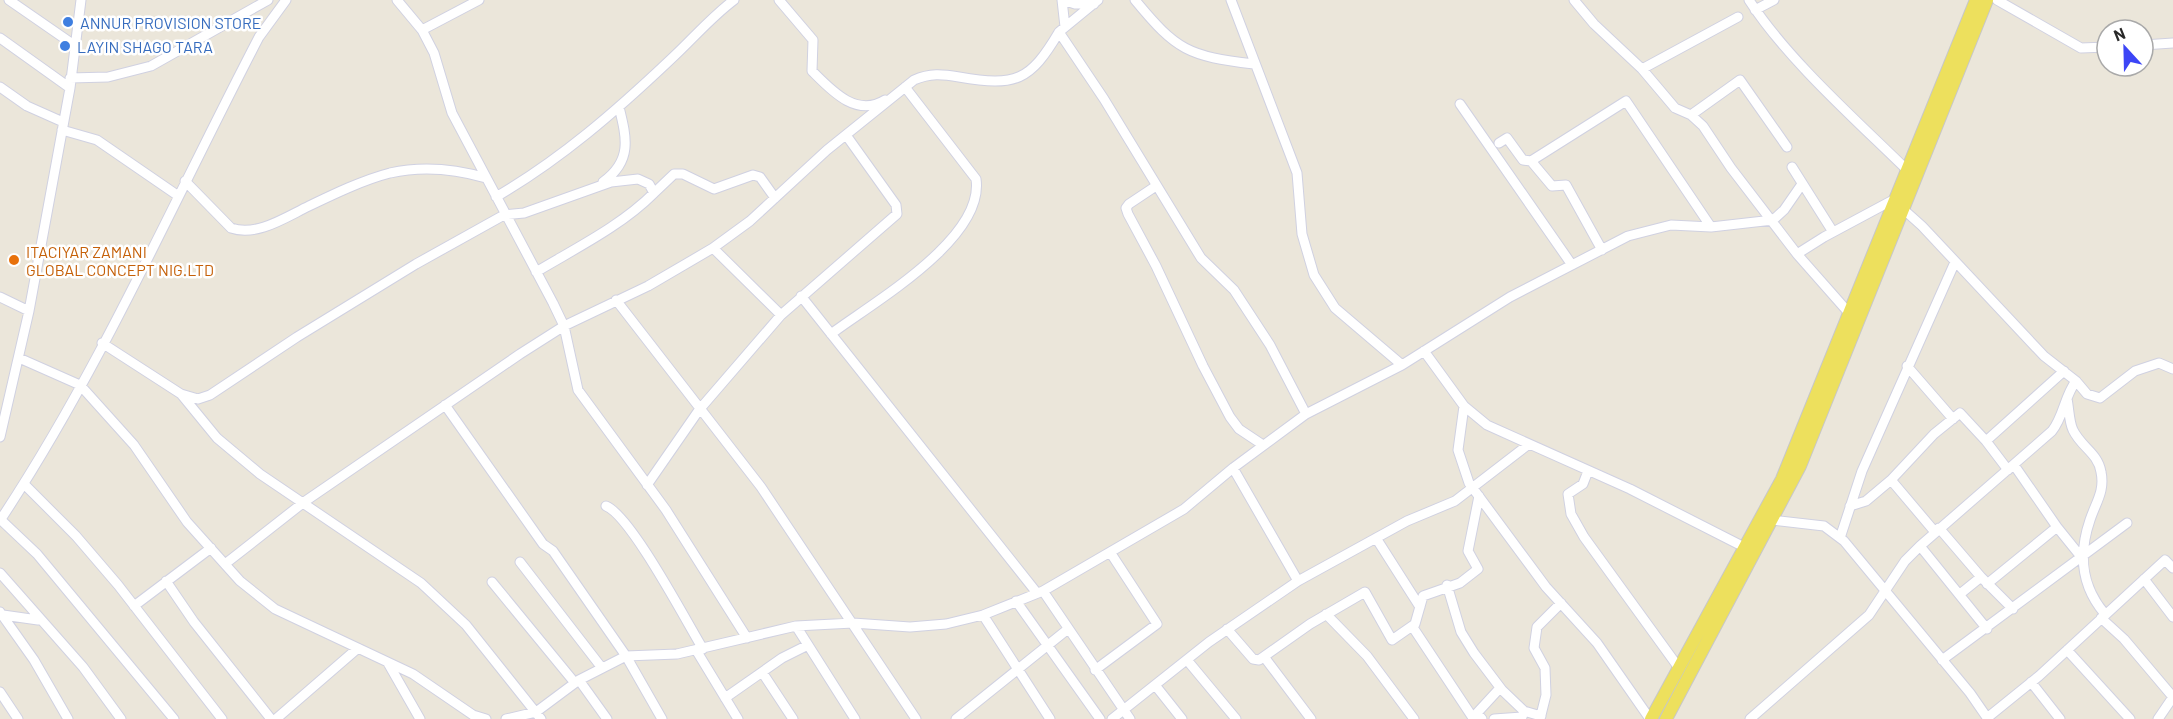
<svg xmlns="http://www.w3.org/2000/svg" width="2173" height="719" font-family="Barlow,sans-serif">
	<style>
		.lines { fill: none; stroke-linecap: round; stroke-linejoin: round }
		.minor-casing { stroke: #d0d1e1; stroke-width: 11 }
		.major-casing { stroke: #c7c7c7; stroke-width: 14 }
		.minor { stroke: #fff; stroke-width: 9 }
		.major { stroke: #ede05d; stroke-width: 12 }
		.shop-dot { fill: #3f7fe0; stroke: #fff; stroke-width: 2 }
		.food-dot { fill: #e8710a; stroke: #fff; stroke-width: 2 }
		.labels { text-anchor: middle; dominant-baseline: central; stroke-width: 5; stroke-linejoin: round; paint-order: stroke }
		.shop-label { font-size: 16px; fill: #366cbe; stroke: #fff; text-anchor: start }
		.food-label { font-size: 16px; fill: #c56008; stroke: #fff; text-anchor: start }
	</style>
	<rect width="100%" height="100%" fill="#ebe6da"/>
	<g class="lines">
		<defs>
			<path id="minor" d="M 9,0 L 74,45
				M 397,0 L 422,30 L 434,53 L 452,113 L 553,303 L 564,326 L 578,390 L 666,510 L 747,638
				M 779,0 L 813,40 L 812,71 C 831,90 856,118 885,100
				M 1062,0 L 1065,27
				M 1063,0 L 1075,4 L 1094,4
				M 1098,0 L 1059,32 L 1104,99 L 1201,258 L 1234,290 L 1270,345 L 1306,414
				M 1135,0 C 1177,51 1188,56 1254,64
				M 1231,0 L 1297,173 L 1302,234 L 1314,275 L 1335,308 L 1402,365
				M 1574,0 L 1594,24 L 1642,69 L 1675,108 L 1691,115 L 1703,126 L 1731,168 L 1797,254 L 1849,313
				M 1749,0 C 1787,59 1855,119 1906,169
				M 1997,0 L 2081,48 L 2107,47
				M 1755,10 L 1774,0
				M 422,30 L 479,0
				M 0,38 L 70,88
				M 2143,45 L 2173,43
				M 1642,69 L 1738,17
				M 70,78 L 108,77 L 151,66 L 268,0
				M 0,87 L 27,106 L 63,122
				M 1460,104 L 1572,265
				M 1691,115 L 1740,80 L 1787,147
				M 62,130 L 97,140 L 177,195
				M 1499,143 L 1507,138 L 1523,160 L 1531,161 L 1552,186 L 1566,185 L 1602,250
				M 1531,161 L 1626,101 L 1711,227
				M 1792,167 L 1833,232
				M 185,181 L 231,228 C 257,237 286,217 309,206 C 334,194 363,180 390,173 C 422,166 455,169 486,178
				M 603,182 C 632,161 627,139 619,107
				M 1156,186 L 1129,204 L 1126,208 L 1128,214 L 1156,266 L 1203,366 L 1230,417 L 1239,429 L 1263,445
				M 654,193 L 674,174 L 683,174 L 714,189 L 753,175 L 760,177 L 775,198
				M 496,197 C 561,159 615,112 670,60 C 692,40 710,18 734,0
				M 1903,209 L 1922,226 L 2044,356 L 2076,381 L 2087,394 L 2100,398 L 2135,371 L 2159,363 L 2173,369
				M 713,248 L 781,315
				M 1797,254 L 1824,237 L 1893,200 L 1897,201
				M 801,296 L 1037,593
				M 0,297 L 29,311
				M 616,300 L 761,487 L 916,719
				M 831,334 C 872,303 985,239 976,179 L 905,87
				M 102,343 L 181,394 L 217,438 L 260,474 L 421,583 L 466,625 L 541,719
				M 1424,351 L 1464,406 L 1487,425 L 1630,489 L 1746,548
				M 19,358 L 80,385 L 134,445 L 187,522 L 240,581 L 275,609 L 413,674 L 473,715 L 486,719
				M 1907,366 L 1953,419
				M 181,394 L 198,399 L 210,395 L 297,337 L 416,264 L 504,215 L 524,213 L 611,182 L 638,179 L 649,184 L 654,193 C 621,226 576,248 536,272
				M 2067,399 C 2069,408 2069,422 2073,430 C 2081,447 2098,453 2101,472 C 2105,491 2096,502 2090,520 C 2078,555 2081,586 2105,614
				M 445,405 L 543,544 L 553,551 L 626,656 L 662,719
				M 1464,406 L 1458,450 L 1469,483 L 1546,587 L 1597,643 L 1650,719
				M 0,437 L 29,311 L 70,88 L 81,0
				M 1986,441 L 2064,371
				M 2014,465 L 2057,527 L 2082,558
				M 1233,468 L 1298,581
				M 1588,471 L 1583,484 L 1568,494 L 1571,514 L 1584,537 L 1679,668
				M 1891,480 L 1934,434 L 1960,413 L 1986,441 L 2008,470
				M 24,484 L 76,536 L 118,585 L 222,719
				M 647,485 L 699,410 L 781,315 L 897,214 L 896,205 L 846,135
				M 606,506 C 631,516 686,621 703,649
				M 1850,506 L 1866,501 L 1891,480 L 1935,532
				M 0,519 L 37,554 L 174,719
				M 1,519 C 101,368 175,198 259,37 L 286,0
				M 1772,520 L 1824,526 L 1844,541 L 1970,693 L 1988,719
				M 1939,528 L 1981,577 L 2013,609
				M 1376,538 L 1420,607
				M 1840,538 L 1862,471 L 1955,262
				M 1920,546 L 1987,629
				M 520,562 L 602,668
				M 225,564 L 304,502 L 520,354 L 564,326 L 648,286 L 713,248 L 750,221 L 827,150 L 914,80 C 930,73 942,74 959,77 C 1016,87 1030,81 1059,32
				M 0,573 L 83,667 L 121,719
				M 2144,579 L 2173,617
				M 166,581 L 194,622 L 271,719
				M 492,582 L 575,683
				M 1987,584 L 2057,527
				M 1447,585 L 1461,632 L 1474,653 L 1502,690 L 1524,711 L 1541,716
				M 1043,591 L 1130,719
				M 1960,594 L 1981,577
				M 1016,601 L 1100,719
				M 134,606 L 211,548
				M 0,612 L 34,660 L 68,719
				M 1326,614 L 1367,656 L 1414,719
				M 3,615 L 38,620
				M 983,615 L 1050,719
				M 2101,618 L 2124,639 L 2173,697
				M 796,626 L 855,719
				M 1412,626 L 1473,718
				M 1227,629 L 1253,659 L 1259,660 L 1310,624 L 1365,592 L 1392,640 L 1415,624 L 1423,596 L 1460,583 L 1478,569 L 1468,551 L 1479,496
				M 696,650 L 738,719
				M 2067,650 L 2130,719
				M 1265,658 L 1311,719
				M 1187,660 L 1236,719
				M 1942,660 L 2127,523
				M 388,663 L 420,719
				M 1095,670 L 1157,624 L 1110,552
				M 762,672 L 793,719
				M 579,680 L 607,719
				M 2031,682 L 2060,719
				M 1155,685 L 1182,719
				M 0,692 L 18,719
				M 725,698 L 782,658 L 808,645
				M 1987,718 L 2039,676 L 2165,560 L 2173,568
				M 276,719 L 358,648
				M 506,719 L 536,712 L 579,680 L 626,656 L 677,654 L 796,626 L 853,623 L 910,627 L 946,624 L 983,615 L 1043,591 L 1184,509 L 1233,468 L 1306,414 L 1402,365 L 1510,297 L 1628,236 L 1671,225 L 1711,227 L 1773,220 L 1784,210 L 1802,184
				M 956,719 L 1068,629
				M 1112,719 L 1209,642 L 1298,581 L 1407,521 L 1455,501 L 1529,444
				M 1482,719 L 1477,713 L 1500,688
				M 1494,719 L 1522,717 L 1524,711
				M 1540,719 L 1546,695 L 1545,668 L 1534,648 L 1537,627 L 1561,603
				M 1750,719 L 1869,615 L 1905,561 L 1920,546 L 2052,431 C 2064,416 2064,397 2076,381
				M 2158,719 L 2173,697"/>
			<path id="major" d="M 1651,719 L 1782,479 L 1976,0
				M 1666,719 L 1800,466 L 1987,0"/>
		</defs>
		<use href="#minor" class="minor-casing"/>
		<use href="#major" class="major-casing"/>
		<use href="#minor" class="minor"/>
		<use href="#major" class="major"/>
	</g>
	<g class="shop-dot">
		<circle cx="68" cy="22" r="6"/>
		<circle cx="65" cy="46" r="6"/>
	</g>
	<circle class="food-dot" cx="14" cy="260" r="6"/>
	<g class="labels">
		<g class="shop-label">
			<text x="80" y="22">ANNUR PROVISION STORE</text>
			<text x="77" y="46">LAYIN SHAGO TARA</text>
		</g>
		<g class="food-label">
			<text x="26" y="251">ITACIYAR ZAMANI<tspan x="26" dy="18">GLOBAL CONCEPT NIG.LTD</tspan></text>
		</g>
	</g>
	<g transform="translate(2125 48) rotate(338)"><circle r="28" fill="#ffffff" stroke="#a9a9a9" stroke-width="1.5"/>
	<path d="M0-4.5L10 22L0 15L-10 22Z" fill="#3c45f6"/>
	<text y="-9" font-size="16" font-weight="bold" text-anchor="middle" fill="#292929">N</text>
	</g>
</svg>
